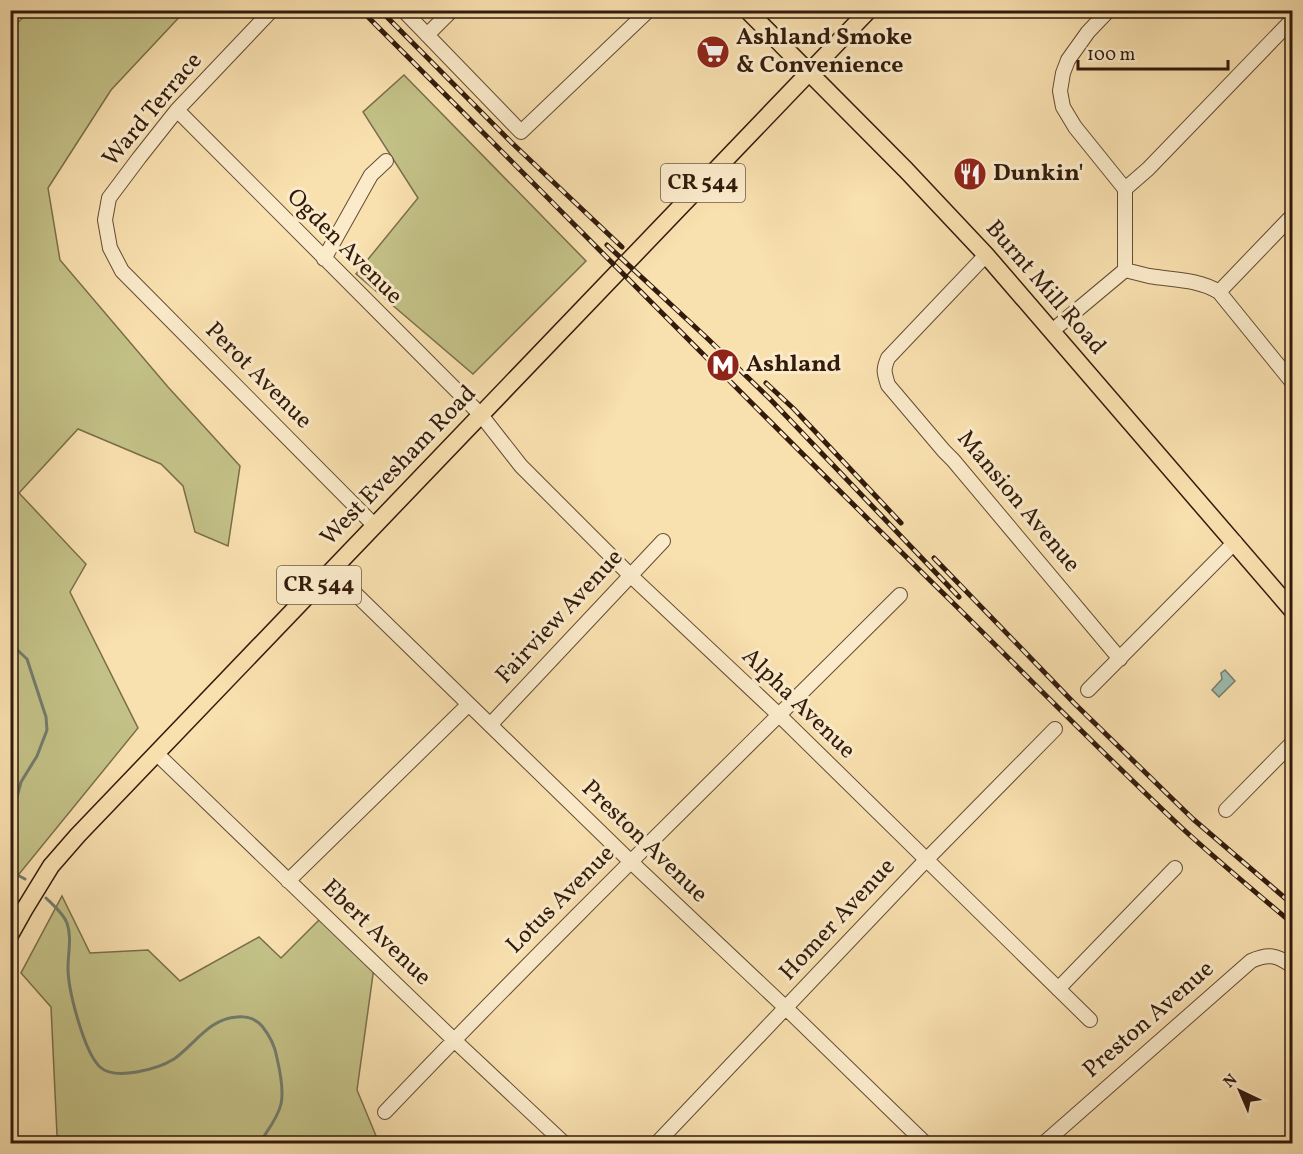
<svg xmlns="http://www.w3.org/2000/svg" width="1303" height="1154" font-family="Vollkorn,serif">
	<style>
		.green { fill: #c3c187; stroke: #7a6e4a; stroke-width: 1.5 }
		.water { fill: #9ebcb0; stroke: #737c6e; stroke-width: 1.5 }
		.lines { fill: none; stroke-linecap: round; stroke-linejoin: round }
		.stream { stroke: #737c6e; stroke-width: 3 }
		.minor-casing { stroke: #644c35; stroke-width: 16 }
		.major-casing { stroke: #321b0c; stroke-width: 19 }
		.minor { stroke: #fbebcb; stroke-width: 14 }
		.major { stroke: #f9e0af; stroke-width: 16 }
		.rail-casing { stroke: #321b0c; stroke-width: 5 }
		.rail { stroke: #fbebcb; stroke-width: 3; stroke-dasharray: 9; stroke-linecap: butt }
		.labels { text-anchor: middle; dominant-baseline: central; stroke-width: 6; stroke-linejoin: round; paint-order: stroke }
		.shield { fill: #fbebcb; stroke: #6e5945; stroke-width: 1.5 }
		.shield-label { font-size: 22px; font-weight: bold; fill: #321b0c }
		.poi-label { font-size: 24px; font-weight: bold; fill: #321b0c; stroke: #fbebcb; text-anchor: start }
		.street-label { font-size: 24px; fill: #321b0c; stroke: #fbebcb }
	</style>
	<rect width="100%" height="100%" fill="#f9e0af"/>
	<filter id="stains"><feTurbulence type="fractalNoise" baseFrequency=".00333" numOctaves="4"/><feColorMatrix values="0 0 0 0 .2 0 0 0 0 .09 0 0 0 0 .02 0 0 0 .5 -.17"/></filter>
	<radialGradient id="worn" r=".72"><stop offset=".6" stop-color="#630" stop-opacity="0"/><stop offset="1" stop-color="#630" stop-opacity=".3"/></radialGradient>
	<path class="green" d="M 30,11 L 185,11 L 111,90 L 48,188 L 60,260 L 168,387 L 240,466 L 228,546 L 195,532 L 183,486 L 161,464 L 78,429 L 19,493 L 86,564 L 70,592 L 138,728 L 11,884 L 10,30 Z
		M 404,75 L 586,261 L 473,374 L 356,274 L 418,198 L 363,112 Z
		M 62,896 L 90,953 L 148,950 L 180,981 L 259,937 L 281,958 L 327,912 L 375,960 L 357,1090 L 379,1143 L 67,1143 L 57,1135 L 51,1007 L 21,973 Z"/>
	<path class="water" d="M 1225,670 L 1235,681 L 1219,697 L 1212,690 L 1222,679 L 1221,673 Z"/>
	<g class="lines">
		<path class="stream" d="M 10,643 L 27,659 L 46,717 L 47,730 L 37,756 L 21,782 L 14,808 L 10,813
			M 10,871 L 25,879
			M 46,898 C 53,905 63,913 67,923 C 72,937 68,953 68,968 C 68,990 84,1052 100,1067 C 115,1081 158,1069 174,1059 C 194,1045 210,1018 237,1017 C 247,1016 255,1018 262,1026 C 270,1036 275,1045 277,1058 C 280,1071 284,1091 281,1104 C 278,1118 267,1131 259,1144"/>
		<defs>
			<path id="minor" d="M 272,10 L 177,110 L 139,158 L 109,198 L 105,220 L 110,248 L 122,271 L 375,526
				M 403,10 L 521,132 L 649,10
				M 1109,10 L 1088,32 L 1068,60 L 1063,73 L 1060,91 L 1063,107 L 1075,127 L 1125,189
				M 427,35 L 452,10
				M 177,110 L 481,415 L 521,466 L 630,575 L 779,715 L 1090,1020
				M 986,255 L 888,358 C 883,370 884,372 888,385 L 944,451 L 953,460 L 1120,659
				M 324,259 L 371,175 L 386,161
				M 1125,270 L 1125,189 L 1148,169 L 1292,20
				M 1125,270 C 1133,272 1141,274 1149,276 C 1173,280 1198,279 1219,292 L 1292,382
				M 1219,292 L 1292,216
				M 1052,331 L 1125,270
				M 332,571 L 630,861 L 786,1008 L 926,1144
				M 1088,690 L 1235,542
				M 490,725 L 663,541
				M 157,754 L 454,1040 L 565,1144
				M 1226,810 L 1292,743
				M 288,881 L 468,705
				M 1058,989 L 1175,868
				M 385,1112 C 553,936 727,767 900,595
				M 656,1144 L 927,859 L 1055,729
				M 1043,1144 L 1251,961 C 1268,953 1277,955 1292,966"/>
			<path id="major" d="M 747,10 L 906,170 L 986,255 L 1292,610
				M 10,935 L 24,910 L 51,866 L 78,835 L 869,10"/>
		</defs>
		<use href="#minor" class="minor-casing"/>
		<use href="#major" class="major-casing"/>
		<use href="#minor" class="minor"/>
		<use href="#major" class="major"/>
		<defs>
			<path id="rail" d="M 361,10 C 557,206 751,405 949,599 C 1027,676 1103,754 1183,829 C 1218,861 1255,892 1292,923
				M 380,10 L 512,143 L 622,247
				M 607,245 L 708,339 L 769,398 L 959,597
				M 766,383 L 794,409 L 901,523
				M 934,558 L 1074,703 L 1193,819 L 1292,904"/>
		</defs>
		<use href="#rail" class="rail-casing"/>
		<use href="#rail" class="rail"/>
	</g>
	<defs>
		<symbol id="supermarket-disc" viewBox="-11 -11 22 22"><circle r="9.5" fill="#8f2418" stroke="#fbebcb"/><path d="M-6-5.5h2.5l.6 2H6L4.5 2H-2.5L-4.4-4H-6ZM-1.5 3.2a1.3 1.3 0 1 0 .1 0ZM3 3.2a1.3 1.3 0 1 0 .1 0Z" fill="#fff"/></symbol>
		<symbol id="restaurant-disc" viewBox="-11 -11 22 22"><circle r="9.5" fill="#8f2418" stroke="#fbebcb"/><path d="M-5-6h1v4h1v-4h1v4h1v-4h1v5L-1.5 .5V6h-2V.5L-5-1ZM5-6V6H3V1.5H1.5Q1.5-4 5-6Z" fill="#fff"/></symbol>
		<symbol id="metro-disc" viewBox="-11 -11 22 22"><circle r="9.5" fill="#8f2418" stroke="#fbebcb"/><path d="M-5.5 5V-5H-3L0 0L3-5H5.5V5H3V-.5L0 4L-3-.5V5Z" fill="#fff"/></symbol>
	</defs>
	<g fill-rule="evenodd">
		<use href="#supermarket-disc" x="694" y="33" width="38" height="38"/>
		<use href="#restaurant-disc" x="951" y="155" width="38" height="38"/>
		<use href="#metro-disc" x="704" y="346" width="38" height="38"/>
	</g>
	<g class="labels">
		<g class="shield">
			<rect x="661" y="164" width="84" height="38" rx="4.5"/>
			<rect x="277" y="566" width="84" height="38" rx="4.5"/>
		</g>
		<g class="shield-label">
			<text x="703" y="183">CR 544</text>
			<text x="319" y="585">CR 544</text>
		</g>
		<g class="poi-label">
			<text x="736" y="38">Ashland Smoke<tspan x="736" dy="28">&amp; Convenience</tspan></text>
			<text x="993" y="174">Dunkin'</text>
			<text x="746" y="365">Ashland</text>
		</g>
		<g class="street-label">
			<text transform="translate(153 110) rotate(-50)">Ward Terrace</text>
			<text transform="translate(344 247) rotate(45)">Ogden Avenue</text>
			<text transform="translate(1045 288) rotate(49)">Burnt Mill Road</text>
			<text transform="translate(258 376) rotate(45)">Perot Avenue</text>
			<text transform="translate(399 466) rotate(-46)">West Evesham Road</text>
			<text transform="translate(1018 502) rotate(50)">Mansion Avenue</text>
			<text transform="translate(560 617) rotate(-47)">Fairview Avenue</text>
			<text transform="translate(798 704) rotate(44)">Alpha Avenue</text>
			<text transform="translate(644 842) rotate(44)">Preston Avenue</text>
			<text transform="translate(561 900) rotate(-45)">Lotus Avenue</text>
			<text transform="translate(838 920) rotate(-47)">Homer Avenue</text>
			<text transform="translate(376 933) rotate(44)">Ebert Avenue</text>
			<text transform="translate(1149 1020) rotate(-41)">Preston Avenue</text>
		</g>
	</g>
	<rect width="1303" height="1154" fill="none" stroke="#f9e0af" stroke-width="36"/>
	<rect x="12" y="12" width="1279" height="1130" fill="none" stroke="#321b0c" stroke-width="3"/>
	<rect x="18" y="18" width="1267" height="1118" fill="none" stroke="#321b0c" stroke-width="1.5"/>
	<g transform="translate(1240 1091) rotate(316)" stroke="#fbebcb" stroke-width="4.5" paint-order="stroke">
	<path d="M0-4.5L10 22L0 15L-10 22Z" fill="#321b0c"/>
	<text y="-9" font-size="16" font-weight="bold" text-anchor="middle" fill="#321b0c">N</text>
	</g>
	<path d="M1078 60v9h150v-9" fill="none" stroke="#321b0c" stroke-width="3"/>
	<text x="1087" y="60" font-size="18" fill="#321b0c" stroke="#fbebcb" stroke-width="4.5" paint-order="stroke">100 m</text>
	<rect width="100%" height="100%" filter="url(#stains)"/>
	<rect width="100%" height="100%" fill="url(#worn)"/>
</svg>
